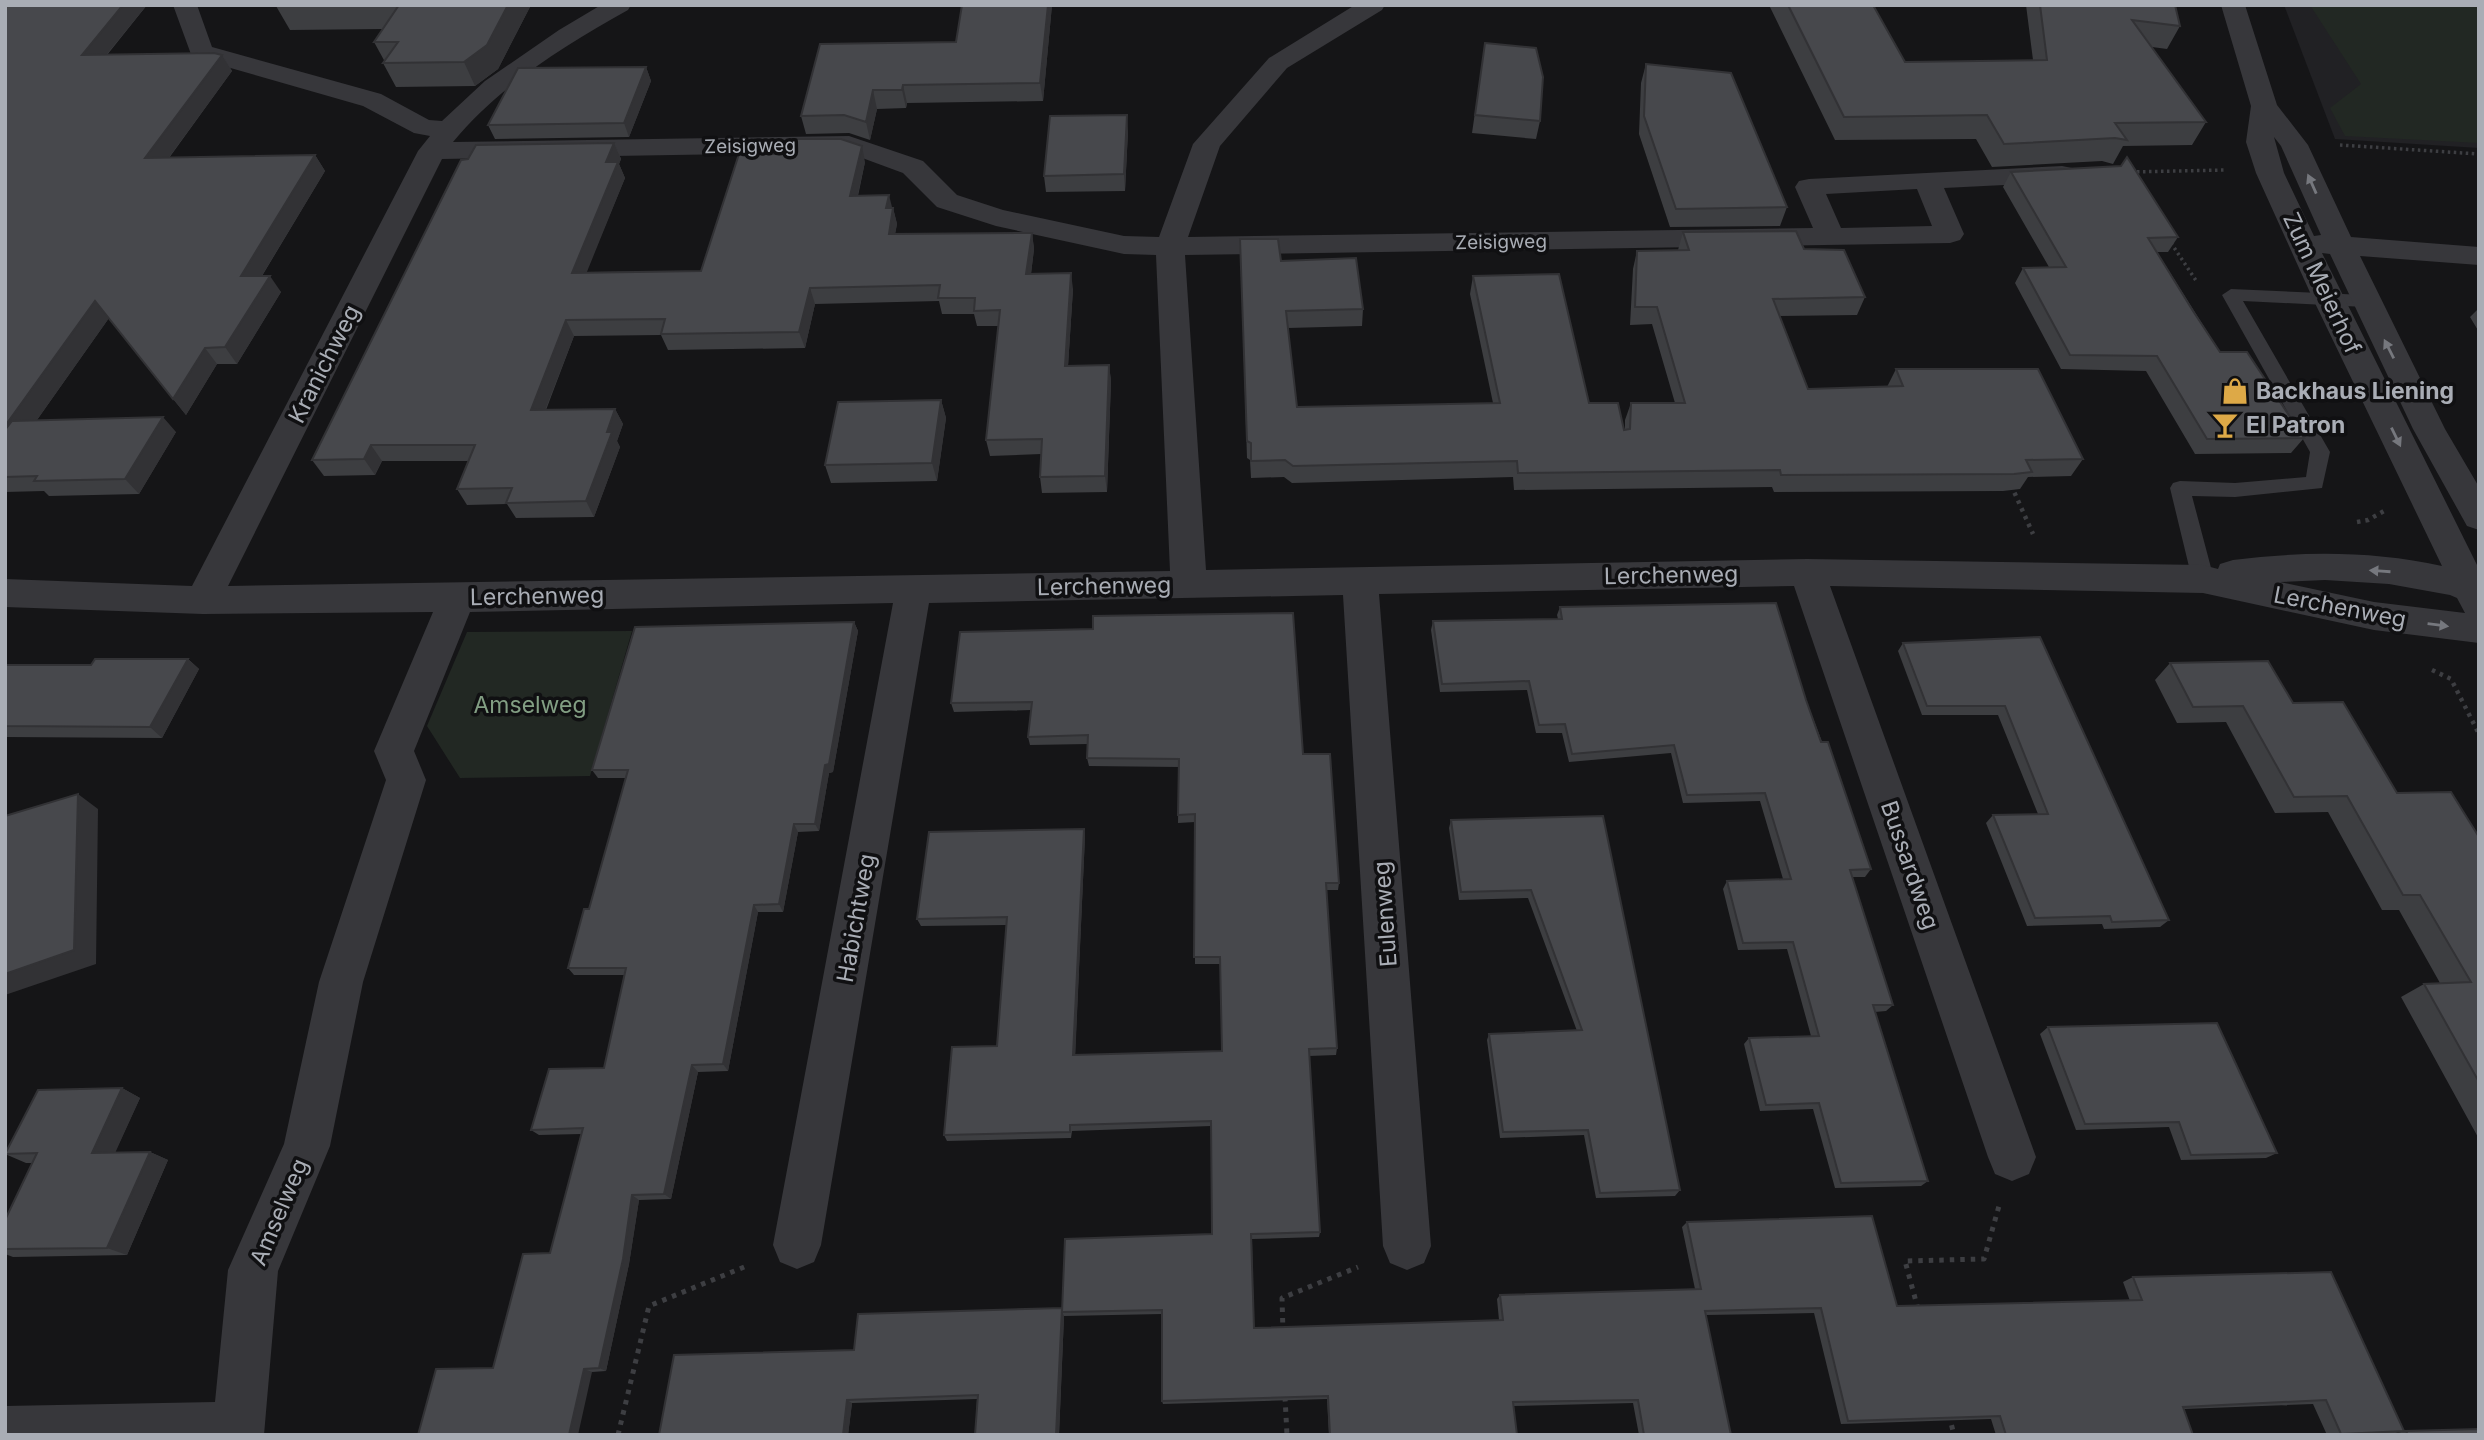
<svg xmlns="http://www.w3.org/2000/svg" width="2484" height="1440" font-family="Inter,sans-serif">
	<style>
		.built { fill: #212124 }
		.green { fill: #222823 }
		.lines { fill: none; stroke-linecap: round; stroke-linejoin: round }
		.path-far2 { stroke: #3d3e42; stroke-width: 3.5; stroke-dasharray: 2.5 3.5; stroke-linecap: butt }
		.path-far1 { stroke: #3d3e42; stroke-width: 4.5; stroke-dasharray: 3.5 5; stroke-linecap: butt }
		.path { stroke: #3d3e42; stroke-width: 5; stroke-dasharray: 4.5 6; stroke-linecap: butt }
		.service { fill: #37373b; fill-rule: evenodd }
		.minor { fill: #37373b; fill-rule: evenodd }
		.wall { fill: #3d3e41 }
		.shaded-wall { fill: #323235 }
		.building { fill: #47484c; stroke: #323235; stroke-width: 2 }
		.oneway { fill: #76787e }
		.labels { text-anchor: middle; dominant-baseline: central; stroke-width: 7; stroke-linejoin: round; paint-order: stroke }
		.far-street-label { font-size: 19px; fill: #a9adb5; stroke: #101012 }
		.street-label { font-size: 23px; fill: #a9adb5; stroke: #101012 }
		.poi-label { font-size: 23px; font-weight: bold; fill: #a9adb5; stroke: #101012; text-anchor: start }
		.park-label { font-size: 23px; fill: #829e83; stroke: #101012 }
	</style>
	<rect width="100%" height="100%" fill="#151517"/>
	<path class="built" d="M 2284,5 L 2479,5 L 2479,148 L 2335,139 Z"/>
	<path class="green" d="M 2310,5 L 2479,5 L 2479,143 L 2345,136 L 2330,108 L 2361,84 Z
		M 632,631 L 590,776 L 460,778 L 427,726 L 467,632 Z"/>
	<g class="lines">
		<path class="path-far2" d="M 2340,145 L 2479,154
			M 2131,172 L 2224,170
			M 2171,243 L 2197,282"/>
		<path class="path-far1" d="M 2011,485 L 2033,534
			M 2357,522 L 2368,520 L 2384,511
			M 2432,670 L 2451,679 L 2479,734"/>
		<path class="path" d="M 1918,1309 L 1905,1261 L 1984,1259 L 1999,1206
			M 1283,1333 L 1282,1298 L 1358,1267
			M 1285,1397 L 1287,1435
			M 1949,1415 L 1954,1435
			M 618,1435 L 649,1306 L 749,1265"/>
		<path class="service" d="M 2231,289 L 2365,295 L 2374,301 L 2365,307 L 2243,301 L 2330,452 L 2322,488 L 2235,497 L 2192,496 L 2214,579 L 2210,585 L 2203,587 L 2196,585 L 2192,579 L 2170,488 L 2173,483 L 2180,481 L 2235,483 L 2306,477 L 2310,452 L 2222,295 Z"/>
		<path class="minor" d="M 173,5 L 197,5 L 212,47 L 381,94 L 429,120 L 442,121 L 485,81 L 559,30 L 601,5 L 631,5 L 628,10 C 564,46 500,85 453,142 L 849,136 L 923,161 L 957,195 L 1003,210 L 1124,236 L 1159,237 L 1193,144 L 1269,58 L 1355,5 L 1385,5 L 1382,10 L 1287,68 L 1220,146 L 1188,237 L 1813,228 L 1795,187 L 1799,181 L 1809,179 L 2062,166 L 2072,168 L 2076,174 L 2072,180 L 2062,182 L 1944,188 L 1964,234 L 1960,240 L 1950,243 L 1185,255 L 1206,570 L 1807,559 L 2203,565 L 2218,569 L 2220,564 L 2233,560 C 2303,551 2373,551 2442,566 L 2313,299 L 2256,173 L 2246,142 L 2251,106 L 2221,5 L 2245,5 L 2277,105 L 2308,145 L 2351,237 L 2479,247 L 2479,265 L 2360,256 L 2445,429 L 2479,487 L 2479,530 L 2467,526 L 2413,429 L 2330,254 L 2322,253 L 2479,569 L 2479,643 L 2374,630 L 2203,593 L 1830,586 L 2036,1157 L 2029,1174 L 2012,1181 L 1995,1174 L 1988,1157 L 1794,586 L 1379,594 L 1431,1246 L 1424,1263 L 1407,1270 L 1390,1263 L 1383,1246 L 1343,595 L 929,603 L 821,1245 L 814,1262 L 797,1269 L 780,1262 L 773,1245 L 893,603 L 470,612 L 414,751 L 426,780 L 363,982 L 330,1146 L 278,1271 L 264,1435 L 5,1435 L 5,1406 L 215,1402 L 228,1270 L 284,1144 L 319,982 L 386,780 L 374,751 L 433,612 L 203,614 L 5,607 L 5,579 L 192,586 L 418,151 L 430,136 L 414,133 L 363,106 L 192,57 ZM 2274,137 L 2281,146 L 2321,235 L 2314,236 L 2284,173 ZM 846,152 L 903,173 L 937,207 L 996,226 L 1124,254 L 1156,255 L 1170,571 L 228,586 L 442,159 ZM 1917,189 L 1932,226 L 1841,228 L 1826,194 ZM 2325,580 L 2389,584 L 2450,595 L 2457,598 L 2465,613 L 2374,602 L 2280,582 Z"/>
	</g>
	<path class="wall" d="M 5,5 L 147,5 L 107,55 L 222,55 L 232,71 L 169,158 L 315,155 L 325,171 L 262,276 L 281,292 L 237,364 L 217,364 L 186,415 L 109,318 L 37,420 L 176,432 L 139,494 L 49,496 L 44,491 L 5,492 Z
		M 277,5 L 531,5 L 498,69 L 475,86 L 396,87 L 383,63 L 385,62 L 374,42 L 383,29 L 290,30 L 276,6 Z
		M 962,5 L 1052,5 L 1043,101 L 907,103 L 906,108 L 877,109 L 870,140 L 849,133 L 806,134 L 801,116 L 956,42 Z
		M 1769,5 L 1873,5 L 1905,62 L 2033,60 L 2026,5 L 2175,5 L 2180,26 L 2167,49 L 2152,47 L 2206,122 L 2192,145 L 2123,146 L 2113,164 L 2102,161 L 1992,167 L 1976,139 L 1835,140 Z
		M 1485,43 L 1540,121 L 1536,139 L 1472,133 Z
		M 1646,64 L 1787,207 L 1780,226 L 1670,227 L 1639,134 L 1641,83 Z
		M 646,67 L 651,81 L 629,137 L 495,139 L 488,125 Z
		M 1128,131 L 1125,191 L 1046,192 L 1044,176 Z
		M 614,143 L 621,159 L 619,164 L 625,178 L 586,272 L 701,271 L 865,162 L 858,196 L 893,208 L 897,224 L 895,234 L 1032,233 L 1034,249 L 1031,274 L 1073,289 L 1068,366 L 1109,365 L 1111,381 L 1107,492 L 1042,493 L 1040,477 L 1041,454 L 990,456 L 986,440 L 999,326 L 977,326 L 974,314 L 942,314 L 939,301 L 815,304 L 805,348 L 668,350 L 661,335 L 574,336 L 546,410 L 615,409 L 623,424 L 617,441 L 620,447 L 594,517 L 516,518 L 507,504 L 467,505 L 457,489 L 469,461 L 382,461 L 375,475 L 324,476 L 312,460 L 468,159 Z
		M 2011,172 L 2178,237 L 2168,252 L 2157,252 L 2220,352 L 2304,438 L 2291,453 L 2195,454 L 2146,371 L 2061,369 L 2015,283 L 2023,268 L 2049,267 L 2003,187 Z
		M 1683,232 L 1804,249 L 1865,297 L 1857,315 L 1780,316 L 1808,389 L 1887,387 L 1896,369 L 2083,459 L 2071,476 L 2028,477 L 2020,489 L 2003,491 L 1774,492 L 1772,487 L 1514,490 L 1513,477 L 1292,483 L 1284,477 L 1251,478 L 1250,460 L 1247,458 L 1240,239 L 1281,261 L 1363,309 L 1362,326 L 1288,328 L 1297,407 L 1493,403 L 1470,294 L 1473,276 L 1589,403 L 1624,430 L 1625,430 L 1625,420 L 1631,403 L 1675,403 L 1652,324 L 1630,325 L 1633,269 L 1637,251 L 1678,250 Z
		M 2479,308 L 2479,332 L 2470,317 Z
		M 941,400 L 946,418 L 937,481 L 831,483 L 825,465 Z
		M 1560,607 L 1806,700 L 1871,869 L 1865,877 L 1852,877 L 1893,1005 L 1886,1011 L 1875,1012 L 1928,1181 L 1921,1186 L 1835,1188 L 1813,1109 L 1760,1111 L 1744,1044 L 1749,1038 L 1811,1036 L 1787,949 L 1738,950 L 1723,889 L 1727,881 L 1783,879 L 1760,801 L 1683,803 L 1671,753 L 1569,762 L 1562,733 L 1536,733 L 1527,690 L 1440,692 L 1431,630 L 1433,621 L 1558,619 L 1557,615 Z
		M 854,622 L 858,631 L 833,772 L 829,773 L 819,831 L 798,832 L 783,912 L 758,912 L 728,1071 L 698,1072 L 671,1199 L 639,1200 L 629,1264 L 606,1371 L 592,1372 L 493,1368 L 550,1253 L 581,1134 L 539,1135 L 531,1130 L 604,1068 L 624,975 L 574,975 L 568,968 L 589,909 L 626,778 L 598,778 L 592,770 Z
		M 960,632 L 1303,754 L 1339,883 L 1338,890 L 1326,890 L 1337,1048 L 1336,1055 L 1309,1056 L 1320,1232 L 1319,1237 L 1252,1239 L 1254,1328 L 1499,1320 L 1497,1299 L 1500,1295 L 1695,1289 L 1682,1227 L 1687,1222 L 1897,1306 L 2130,1301 L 2123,1282 L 2133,1277 L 2404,1431 L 2391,1434 L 2327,1435 L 2313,1404 L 2184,1409 L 2193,1435 L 1996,1435 L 1991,1419 L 1841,1424 L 1814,1313 L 1706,1315 L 1731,1435 L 1639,1435 L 1633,1403 L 1513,1406 L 1517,1435 L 1329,1435 L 1327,1399 L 1163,1404 L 1162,1401 L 1162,1314 L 1064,1316 L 1059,1435 L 975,1435 L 977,1399 L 852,1403 L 848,1435 L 659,1435 L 854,1350 L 1062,1308 L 1212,1234 L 1211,1126 L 1072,1131 L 1071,1138 L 947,1141 L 944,1135 L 997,1046 L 1006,925 L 921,926 L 917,919 L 1084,829 L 1085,836 L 1075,1055 L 1222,1051 L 1220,964 L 1195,964 L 1195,822 L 1178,823 L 1179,767 L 1089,766 L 1087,758 L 1088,744 L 1030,745 L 1028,737 L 1031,710 L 954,712 L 951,703 Z
		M 2040,637 L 2169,920 L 2160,927 L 2104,929 L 2102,924 L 2027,926 L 1986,823 L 1993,815 L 2038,814 L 1998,715 L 1922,715 L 1898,651 L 1903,643 Z
		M 188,659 L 199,669 L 162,738 L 5,737 L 5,665 L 91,665 Z
		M 2170,663 L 2293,703 L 2397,793 L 2479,837 L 2479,1139 L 2401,997 L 2424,984 L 2440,983 L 2399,910 L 2382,910 L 2328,812 L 2275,813 L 2226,722 L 2177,723 L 2155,680 Z
		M 1603,816 L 1680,1190 L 1675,1196 L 1596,1198 L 1584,1135 L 1500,1138 L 1487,1040 L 1489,1034 L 1577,1031 L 1528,898 L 1459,900 L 1449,828 L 1451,820 Z
		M 2048,1027 L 2277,1153 L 2266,1158 L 2181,1160 L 2169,1127 L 2076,1130 L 2040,1034 Z
		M 122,1088 L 140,1098 L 115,1152 L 150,1152 L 168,1160 L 127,1255 L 13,1257 L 5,1254 L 5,1220 L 32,1163 L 26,1163 L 5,1154 Z
		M 2406,1431 L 2479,1435 L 2392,1434 Z"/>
	<path class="shaded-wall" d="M 123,5 L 147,5 L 93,71 L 82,55 Z
		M 508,5 L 531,5 L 498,69 L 475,86 L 464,62 Z
		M 1048,5 L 1052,5 L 1043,101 L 1040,83 Z
		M 222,55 L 232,71 L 156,175 L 145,158 Z
		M 646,67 L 651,81 L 629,137 L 624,123 Z
		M 903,85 L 907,103 L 906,108 L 902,90 Z
		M 873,90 L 877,109 L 870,140 L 866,122 Z
		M 1127,115 L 1128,131 L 1125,191 L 1124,174 Z
		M 614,143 L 621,159 L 619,164 L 625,178 L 580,289 L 572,273 L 606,162 Z
		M 862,146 L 865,162 L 854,212 L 850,196 Z
		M 315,155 L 325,171 L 252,292 L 241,276 Z
		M 889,195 L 893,211 L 886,208 Z
		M 893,208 L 897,224 L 892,250 L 889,234 Z
		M 1032,233 L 1034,249 L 1029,290 L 1026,274 Z
		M 1071,273 L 1073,289 L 1067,382 L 1065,366 Z
		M 270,276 L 281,292 L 237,364 L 225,347 Z
		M 810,288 L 815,304 L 805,348 L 799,332 Z
		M 95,301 L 109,318 L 5,465 L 5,426 Z
		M 566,320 L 574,336 L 539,426 L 531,410 Z
		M 205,348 L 217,364 L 186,415 L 173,399 Z
		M 1109,365 L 1111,381 L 1107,492 L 1105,476 Z
		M 941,400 L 946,418 L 937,481 L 932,463 Z
		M 615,409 L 623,424 L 617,441 L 620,447 L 594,517 L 586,501 Z
		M 163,417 L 176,432 L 139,494 L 125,479 Z
		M 371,445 L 382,461 L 375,475 L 364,459 Z
		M 854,622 L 858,631 L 833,772 L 829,773 L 819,831 L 815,824 L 825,765 Z
		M 188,659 L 199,669 L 162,738 L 150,727 Z
		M 78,794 L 98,809 L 96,964 L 5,995 L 5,974 Z
		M 794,824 L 798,832 L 783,912 L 779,904 Z
		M 1084,829 L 1085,836 L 1075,1061 L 1073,1055 Z
		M 754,905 L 758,912 L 728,1071 L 723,1064 Z
		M 692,1065 L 698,1072 L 671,1199 L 664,1194 Z
		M 122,1088 L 140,1098 L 111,1162 L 92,1153 Z
		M 150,1152 L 168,1160 L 127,1255 L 107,1248 Z
		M 632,1195 L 639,1200 L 629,1264 L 606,1371 L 599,1368 Z
		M 1062,1312 L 1064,1316 L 1059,1435 L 1056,1435 Z
		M 584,1369 L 592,1372 L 578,1435 L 569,1435 Z
		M 847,1400 L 852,1403 L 848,1435 L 843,1435 Z"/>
	<path class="building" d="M 5,5 L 123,5 L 82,55 L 214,53 L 222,55 L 145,158 L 315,155 L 241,276 L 270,276 L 225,347 L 205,348 L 173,399 L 95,301 L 5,426 Z
		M 277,5 L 369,5 L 276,6 Z
		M 399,5 L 508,5 L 487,45 L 464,62 L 383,63 L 398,42 L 374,42 Z
		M 962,5 L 1048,5 L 1040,83 L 903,85 L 902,90 L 873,90 L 866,122 L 844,115 L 801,116 L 820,44 L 956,42 Z
		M 1788,5 L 1873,5 L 1905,62 L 2047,60 L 2040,5 L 2175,5 L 2180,26 L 2132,20 L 2206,122 L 2115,123 L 2127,140 L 2115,138 L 2004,144 L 1987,115 L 1844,117 Z
		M 1485,43 L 1536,48 L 1543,77 L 1540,121 L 1475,115 Z
		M 1646,64 L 1731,73 L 1787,207 L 1676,209 L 1644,116 Z
		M 646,67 L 624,123 L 488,125 L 518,68 Z
		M 1127,115 L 1124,174 L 1044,176 L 1050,116 Z
		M 796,139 L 841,139 L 862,146 L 850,196 L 889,195 L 886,208 L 893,208 L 889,234 L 1032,233 L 1026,274 L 1071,273 L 1065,366 L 1109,365 L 1105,476 L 1040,477 L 1042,439 L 986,440 L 1000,310 L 974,311 L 975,298 L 938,298 L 940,285 L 810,288 L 799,332 L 661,334 L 665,319 L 566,320 L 531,410 L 615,409 L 607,432 L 612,432 L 586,501 L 506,503 L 512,488 L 457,489 L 475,445 L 371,445 L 364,459 L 312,460 L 461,160 L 468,159 L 476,145 L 614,143 L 606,162 L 618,162 L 572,273 L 701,271 L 739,154 L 792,154 Z
		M 2127,157 L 2178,237 L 2148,238 L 2193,311 L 2220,352 L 2247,352 L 2304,438 L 2207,439 L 2157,356 L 2070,355 L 2023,268 L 2066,267 L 2011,172 L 2121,166 Z
		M 1796,231 L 1804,249 L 1844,250 L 1865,297 L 1773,299 L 1808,389 L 1903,386 L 1896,369 L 2038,369 L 2083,459 L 2026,460 L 2032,472 L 2014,474 L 1781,475 L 1780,470 L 1518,473 L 1517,461 L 1293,466 L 1285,460 L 1251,461 L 1251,443 L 1247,441 L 1240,239 L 1278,239 L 1281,261 L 1356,258 L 1363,309 L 1286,311 L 1297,407 L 1500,403 L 1473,276 L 1559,274 L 1589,403 L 1618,403 L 1624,430 L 1630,429 L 1631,403 L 1685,403 L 1657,307 L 1635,307 L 1637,251 L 1689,250 L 1683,232 Z
		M 941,400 L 932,463 L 825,465 L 838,402 Z
		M 163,417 L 125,479 L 34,481 L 37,476 L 5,477 L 5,430 L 12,421 Z
		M 1776,603 L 1806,700 L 1821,742 L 1828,742 L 1871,869 L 1850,870 L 1893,1005 L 1873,1005 L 1928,1181 L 1841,1183 L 1819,1103 L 1766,1105 L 1749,1038 L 1819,1036 L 1793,942 L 1743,943 L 1727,881 L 1791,879 L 1765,793 L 1687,795 L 1674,745 L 1572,754 L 1565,724 L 1539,725 L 1529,681 L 1442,684 L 1433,621 L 1562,619 L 1560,607 Z
		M 1293,613 L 1303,754 L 1330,754 L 1339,883 L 1326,883 L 1337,1048 L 1309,1049 L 1320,1232 L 1251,1234 L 1254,1328 L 1503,1320 L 1500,1295 L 1701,1289 L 1687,1222 L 1872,1216 L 1897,1306 L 2142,1300 L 2133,1277 L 2331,1272 L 2404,1431 L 2341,1434 L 2326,1400 L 2183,1407 L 2193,1435 L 2006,1435 L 2000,1416 L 1848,1421 L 1821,1308 L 1705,1311 L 1731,1435 L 1644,1435 L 1638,1400 L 1513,1402 L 1517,1435 L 1330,1435 L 1328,1396 L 1162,1401 L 1162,1310 L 1062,1312 L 1065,1239 L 1212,1234 L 1211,1121 L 1070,1125 L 1070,1132 L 944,1135 L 952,1047 L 997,1046 L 1007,917 L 917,919 L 929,832 L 1084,829 L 1073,1055 L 1222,1051 L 1220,957 L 1194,957 L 1195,814 L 1178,815 L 1179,759 L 1087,758 L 1088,735 L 1028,737 L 1032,702 L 951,703 L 960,632 L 1093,629 L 1093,616 Z
		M 854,622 L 829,764 L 825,765 L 815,824 L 794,824 L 779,904 L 754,905 L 723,1064 L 692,1065 L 664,1194 L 632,1195 L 623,1259 L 599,1368 L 584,1369 L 569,1435 L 418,1435 L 436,1369 L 493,1368 L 523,1254 L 550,1253 L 583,1128 L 531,1130 L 549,1069 L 604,1068 L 626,968 L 568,968 L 584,909 L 589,909 L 628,770 L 592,770 L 635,627 Z
		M 2040,637 L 2169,920 L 2112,922 L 2110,916 L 2035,918 L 1993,815 L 2048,814 L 2005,706 L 1927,706 L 1903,643 Z
		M 95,659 L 188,659 L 150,727 L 5,726 L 5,665 L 91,665 Z
		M 2268,661 L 2293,703 L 2343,702 L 2397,793 L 2451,792 L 2479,837 L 2479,1082 L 2424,984 L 2471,982 L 2420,895 L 2403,895 L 2347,796 L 2294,797 L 2243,706 L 2193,707 L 2170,663 Z
		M 78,794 L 74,950 L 5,974 L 5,816 Z
		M 1603,816 L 1680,1190 L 1600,1193 L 1588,1130 L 1503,1132 L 1489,1034 L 1582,1030 L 1531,890 L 1461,892 L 1451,820 Z
		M 2217,1023 L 2277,1153 L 2191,1155 L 2179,1122 L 2085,1124 L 2048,1027 Z
		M 122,1088 L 92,1153 L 150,1152 L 107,1248 L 5,1249 L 5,1220 L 37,1153 L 5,1154 L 38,1090 Z
		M 1062,1308 L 1056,1435 L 975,1435 L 978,1395 L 847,1400 L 843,1435 L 659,1435 L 674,1355 L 854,1350 L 858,1314 Z
		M 2479,1429 L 2479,1435 L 2408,1435 L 2406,1431 Z"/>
	<defs><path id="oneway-solid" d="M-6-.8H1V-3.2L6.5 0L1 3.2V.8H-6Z" transform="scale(1.75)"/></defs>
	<g class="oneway">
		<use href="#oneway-solid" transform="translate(2312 184) rotate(-114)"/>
		<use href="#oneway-solid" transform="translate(2389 349) rotate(-117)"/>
		<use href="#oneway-solid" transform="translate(2396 437) rotate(64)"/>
		<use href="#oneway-solid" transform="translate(2380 571) rotate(-176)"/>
		<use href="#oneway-solid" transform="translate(2438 625) rotate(7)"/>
	</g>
	<defs>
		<symbol id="shop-bare" viewBox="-9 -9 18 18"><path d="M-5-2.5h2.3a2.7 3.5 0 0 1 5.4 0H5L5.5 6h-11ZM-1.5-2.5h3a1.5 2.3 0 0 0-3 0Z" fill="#dda947" stroke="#101012" stroke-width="2.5" paint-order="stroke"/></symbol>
		<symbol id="bar-bare" viewBox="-9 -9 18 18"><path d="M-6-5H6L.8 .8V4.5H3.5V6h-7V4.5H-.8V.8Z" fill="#dda947" stroke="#101012" stroke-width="2.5" paint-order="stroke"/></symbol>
	</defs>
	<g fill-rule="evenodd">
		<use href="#shop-bare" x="2216" y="372" width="38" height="38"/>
		<use href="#bar-bare" x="2206" y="406" width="38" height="38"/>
	</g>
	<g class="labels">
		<g class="far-street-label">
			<text transform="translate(750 146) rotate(-1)">Zeisigweg</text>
			<text transform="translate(1501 242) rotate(-1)">Zeisigweg</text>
		</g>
		<g class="street-label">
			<text transform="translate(2322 283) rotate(65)">Zum Meierhof</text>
			<text transform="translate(324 364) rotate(-63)">Kranichweg</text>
			<text transform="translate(1671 575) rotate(-1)">Lerchenweg</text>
			<text transform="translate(1104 586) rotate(-1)">Lerchenweg</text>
			<text transform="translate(537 596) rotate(-1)">Lerchenweg</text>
			<text transform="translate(2340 607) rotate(11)">Lerchenweg</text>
			<text transform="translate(1910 865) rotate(71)">Bussardweg</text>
			<text transform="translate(1385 914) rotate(-94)">Eulenweg</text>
			<text transform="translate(856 918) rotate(-80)">Habichtweg</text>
			<text transform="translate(279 1212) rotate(-67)">Amselweg</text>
		</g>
		<g class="poi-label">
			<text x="2256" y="391">Backhaus Liening</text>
			<text x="2246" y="425">El Patron</text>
		</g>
		<g class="park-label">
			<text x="530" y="705">Amselweg</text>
		</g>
	</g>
	<rect width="2484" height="1440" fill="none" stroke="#a9adb5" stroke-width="14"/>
</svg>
